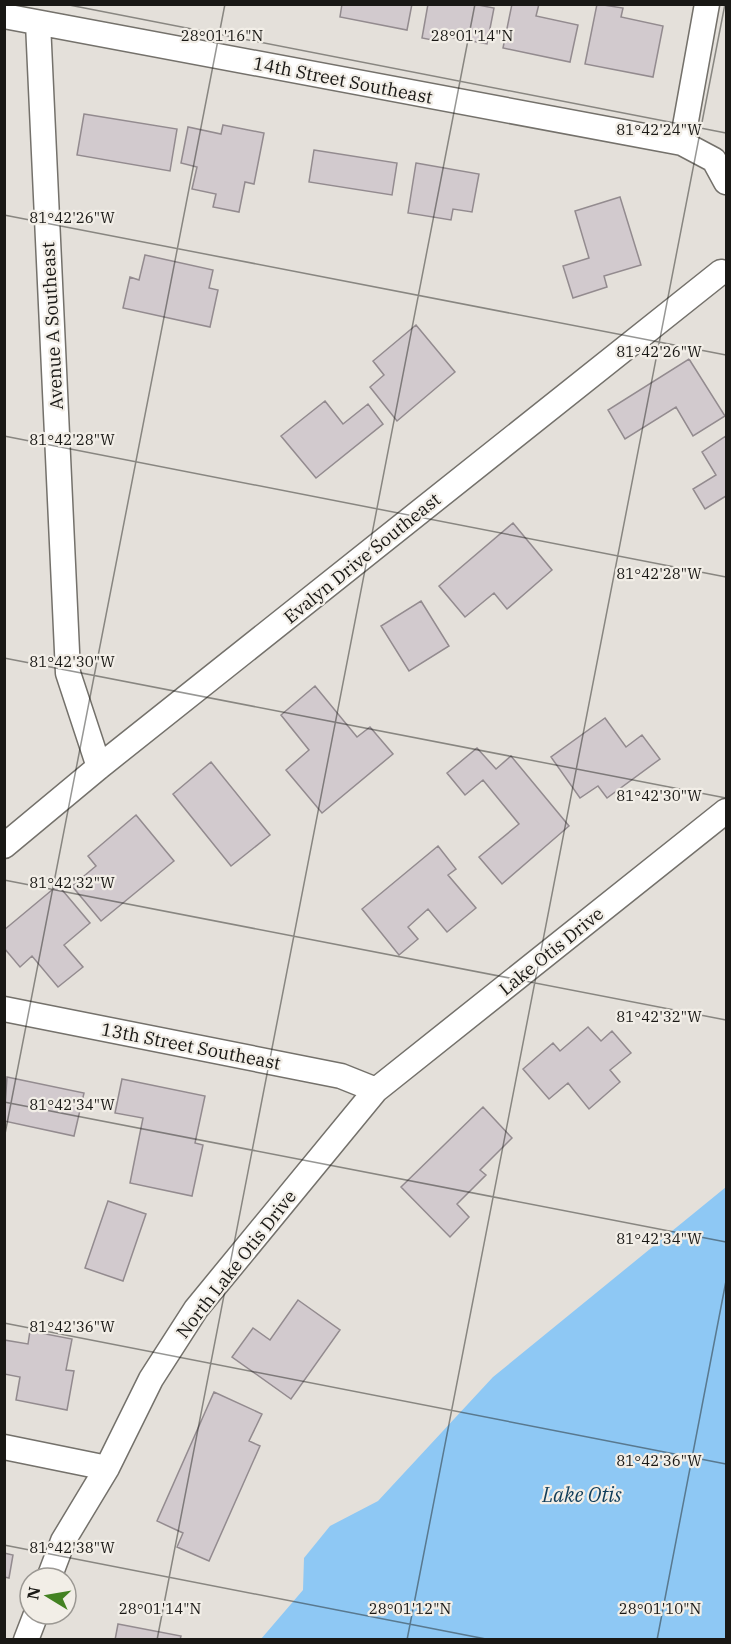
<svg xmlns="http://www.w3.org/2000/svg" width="731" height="1644" font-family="'IBM Plex Serif',serif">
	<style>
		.water { fill: #8ec8f4 }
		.building { fill: #d2cace; stroke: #938b8f; stroke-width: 1.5 }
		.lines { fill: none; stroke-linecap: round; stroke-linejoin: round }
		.minor-casing { stroke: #74716b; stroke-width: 27 }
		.minor { stroke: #fff; stroke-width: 24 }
		.ticks { fill: none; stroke: #191815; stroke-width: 1.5; stroke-opacity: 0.45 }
		.labels { text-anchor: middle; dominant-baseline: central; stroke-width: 4.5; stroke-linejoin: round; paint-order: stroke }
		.street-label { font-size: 18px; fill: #191815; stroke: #f2eee7 }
		.water-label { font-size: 20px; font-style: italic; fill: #103d5a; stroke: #f2eee7 }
		.ticks-label { font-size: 15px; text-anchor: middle; fill: #191815; stroke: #f2eee7; stroke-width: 4.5; stroke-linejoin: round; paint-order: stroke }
	</style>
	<rect width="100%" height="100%" fill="#e4e0da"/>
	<path class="water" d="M 726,1187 L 726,1639 L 261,1639 L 303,1590 L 304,1558 L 330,1526 L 378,1501 L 493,1377 Z"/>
	<path class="building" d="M 342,4 L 412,4 L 407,30 L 340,17 Z
		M 428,4 L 473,4 L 494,8 L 487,44 L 439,35 L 437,41 L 422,38 Z
		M 512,4 L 539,4 L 536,16 L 578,25 L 570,62 L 503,48 Z
		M 597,4 L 623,8 L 621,17 L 663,26 L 653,77 L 585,64 Z
		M 84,114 L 177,129 L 170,171 L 77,155 Z
		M 223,125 L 264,133 L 254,184 L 245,182 L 239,212 L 213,207 L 216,194 L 192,189 L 197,167 L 181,163 L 188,127 L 221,134 Z
		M 314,150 L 397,163 L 392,195 L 309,182 Z
		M 416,163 L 479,174 L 472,212 L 453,209 L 451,220 L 408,213 Z
		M 620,197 L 641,265 L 604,276 L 607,287 L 573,298 L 563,266 L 589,258 L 575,211 Z
		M 145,255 L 213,270 L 209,288 L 218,290 L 210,327 L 123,308 L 130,277 L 139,280 Z
		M 416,325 L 455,372 L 397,421 L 370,387 L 384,375 L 373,361 Z
		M 689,359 L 725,416 L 693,436 L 676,407 L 625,439 L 608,410 Z
		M 325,401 L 343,424 L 368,404 L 383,424 L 316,478 L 281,436 Z
		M 726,436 L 726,496 L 705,509 L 693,489 L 716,475 L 702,452 Z
		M 513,523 L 552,570 L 507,609 L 494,593 L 465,617 L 439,586 Z
		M 421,601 L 449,646 L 409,671 L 381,626 Z
		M 315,686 L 357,737 L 370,727 L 393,754 L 322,813 L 286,770 L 309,750 L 281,715 Z
		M 605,718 L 626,747 L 642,735 L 660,759 L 607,798 L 598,786 L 580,798 L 551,757 Z
		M 477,748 L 496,769 L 511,756 L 569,826 L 502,884 L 479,857 L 519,824 L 483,780 L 465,795 L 447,773 Z
		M 211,762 L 270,835 L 231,866 L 173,794 Z
		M 136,815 L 174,861 L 101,921 L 72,886 L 96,866 L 88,856 Z
		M 438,846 L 456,869 L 448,875 L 476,908 L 447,932 L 428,909 L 408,927 L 418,939 L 399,955 L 362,909 Z
		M 58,885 L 90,923 L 64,945 L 83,967 L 58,987 L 32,956 L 20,967 L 4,948 L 4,930 Z
		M 588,1027 L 601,1041 L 612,1031 L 631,1053 L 610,1070 L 620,1082 L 589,1109 L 568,1083 L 549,1099 L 523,1069 L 553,1043 L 560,1051 Z
		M 7,1077 L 84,1093 L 74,1136 L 4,1121 Z
		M 122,1079 L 205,1096 L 195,1143 L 203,1145 L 192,1196 L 130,1183 L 143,1118 L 115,1113 Z
		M 483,1107 L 512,1138 L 480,1170 L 486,1175 L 457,1204 L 469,1217 L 450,1237 L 401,1187 Z
		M 108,1201 L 146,1214 L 123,1281 L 85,1268 Z
		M 298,1300 L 340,1330 L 291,1399 L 232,1357 L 253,1328 L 270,1340 Z
		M 30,1331 L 72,1339 L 66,1370 L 74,1371 L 67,1410 L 16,1400 L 20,1377 L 4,1374 L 4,1340 L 28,1344 Z
		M 214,1392 L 262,1414 L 249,1441 L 260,1446 L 209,1561 L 177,1547 L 183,1533 L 157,1521 Z
		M 4,1553 L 13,1555 L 9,1578 L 4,1577 Z
		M 118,1624 L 181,1636 L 180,1640 L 115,1640 Z"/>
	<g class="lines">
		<defs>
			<path id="minor" d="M 4,16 L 682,143 L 714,160 L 726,182
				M 38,23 L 68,673 L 99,767
				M 682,143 L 707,4
				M 4,846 L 99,767 L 721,272
				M 4,1009 L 341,1076 L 376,1090
				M 4,1447 L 107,1468
				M 49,1578 L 63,1541 L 107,1468 L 151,1379 L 196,1309 L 376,1090 L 726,811
				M 26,1640 L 36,1614"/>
		</defs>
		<use href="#minor" class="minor-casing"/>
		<use href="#minor" class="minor"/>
	</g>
	<path class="ticks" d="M 64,4 L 726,133M 4,215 L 726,355M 4,436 L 726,577M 4,658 L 726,798M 4,880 L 726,1020M 4,1102 L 726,1242M 4,1139 L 225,4M 4,1323 L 726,1464M 4,1545 L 491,1640M 157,1640 L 475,4M 407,1640 L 725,4M 657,1640 L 726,1281"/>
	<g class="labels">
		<g class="street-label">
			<text transform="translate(343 80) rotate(11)">14th Street Southeast</text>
			<text transform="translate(52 326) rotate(-93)">Avenue A Southeast</text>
			<text transform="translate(362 558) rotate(-39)">Evalyn Drive Southeast</text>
			<text transform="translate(551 951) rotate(-39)">Lake Otis Drive</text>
			<text transform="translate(191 1046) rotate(11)">13th Street Southeast</text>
			<text transform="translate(236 1264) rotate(-52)">North Lake Otis Drive</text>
		</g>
		<g class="water-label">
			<text x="582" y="1494">Lake Otis</text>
		</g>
	</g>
	<g class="ticks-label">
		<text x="222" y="41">28°01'16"N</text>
		<text x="472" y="41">28°01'14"N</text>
		<text x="659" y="135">81°42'24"W</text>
		<text x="72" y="223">81°42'26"W</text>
		<text x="659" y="357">81°42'26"W</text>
		<text x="72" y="445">81°42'28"W</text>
		<text x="659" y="579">81°42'28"W</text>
		<text x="72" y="667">81°42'30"W</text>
		<text x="659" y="801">81°42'30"W</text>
		<text x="72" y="888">81°42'32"W</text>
		<text x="659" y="1022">81°42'32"W</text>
		<text x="72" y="1110">81°42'34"W</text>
		<text x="659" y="1244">81°42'34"W</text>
		<text x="72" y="1332">81°42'36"W</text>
		<text x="659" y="1466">81°42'36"W</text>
		<text x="72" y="1553">81°42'38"W</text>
		<text x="160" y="1614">28°01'14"N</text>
		<text x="410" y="1614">28°01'12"N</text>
		<text x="660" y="1614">28°01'10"N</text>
	</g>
	<rect width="731" height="1644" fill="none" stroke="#191815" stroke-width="12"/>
	<g transform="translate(48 1596) rotate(281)"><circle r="28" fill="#f2eee7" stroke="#9b9893" stroke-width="1.5"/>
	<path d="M0-4.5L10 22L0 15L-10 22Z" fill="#438222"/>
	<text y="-9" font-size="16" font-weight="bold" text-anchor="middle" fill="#191815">N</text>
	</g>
</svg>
